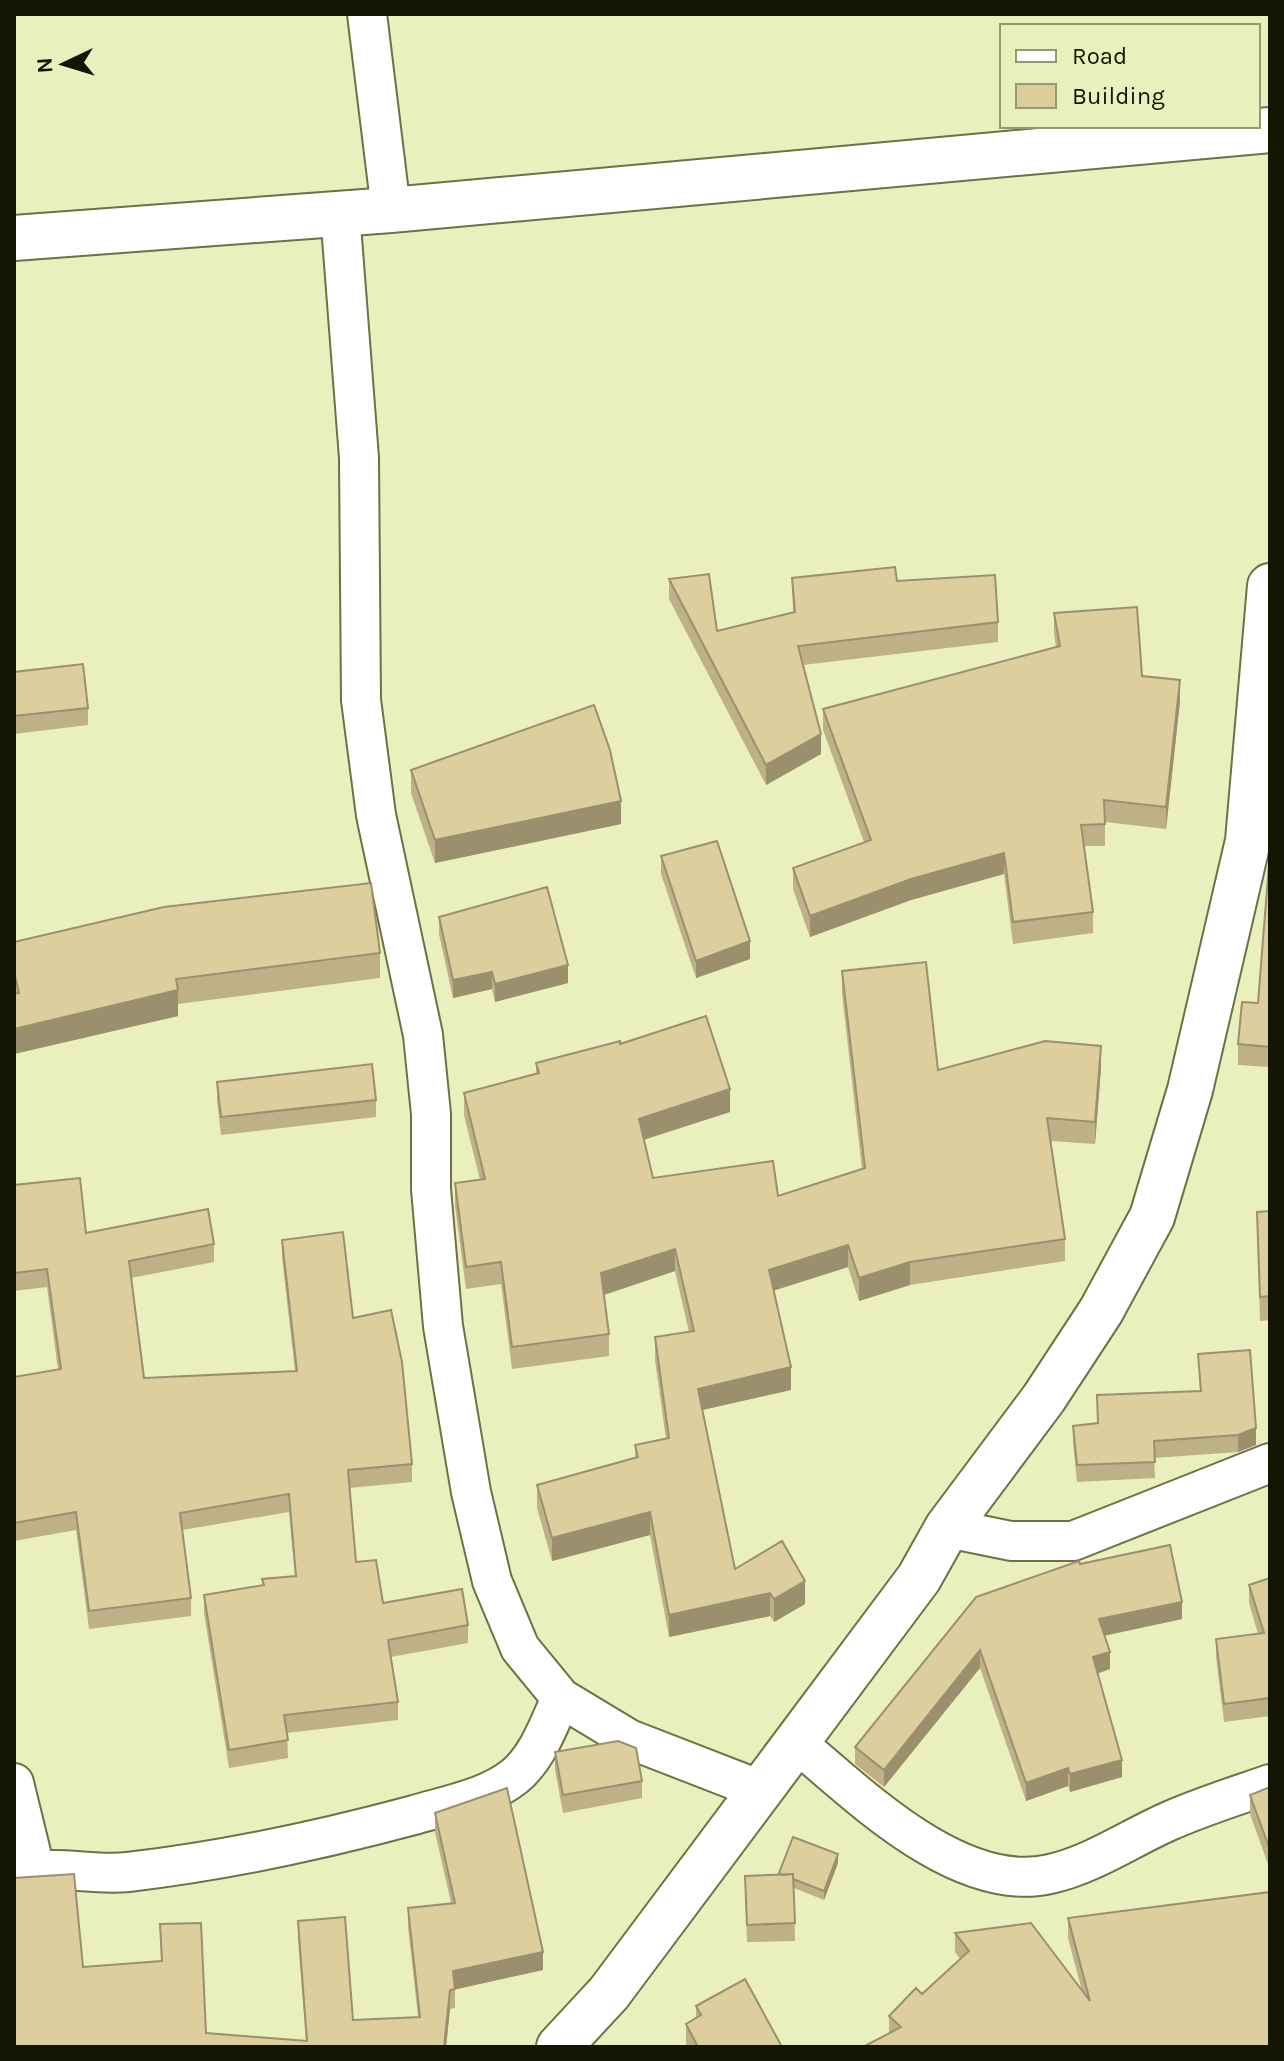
<svg xmlns="http://www.w3.org/2000/svg" width="1284" height="2061" font-family="Karla,sans-serif">
	<style>
		.lines { fill: none; stroke-linecap: round; stroke-linejoin: round }
		.street-casing { stroke: #6d7143; stroke-width: 42 }
		.secondary-casing { stroke: #6d7143; stroke-width: 48 }
		.street { stroke: #fff; stroke-width: 38 }
		.secondary { stroke: #fff; stroke-width: 44 }
		.wall { fill: #beb187 }
		.shaded-wall { fill: #9b906e }
		.building { fill: #ddce9d; stroke: #9b906e; stroke-width: 2 }
	</style>
	<rect width="100%" height="100%" fill="#eaf0bd"/>
	<g class="lines">
		<defs>
			<path id="street" d="M 367,14 L 391,210
				M 340,212 L 359,458 L 361,700 L 376,815 L 423,1035 L 431,1114 L 431,1189 L 443,1326 L 471,1492 L 492,1581 L 520,1648 L 561,1698 L 629,1739 L 763,1791
				M 947,1528 L 1011,1541 L 1073,1541 L 1270,1463
				M 798,1744 C 860,1796 960,1895 1050,1874 C 1091,1865 1129,1839 1167,1822 C 1200,1807 1236,1796 1270,1784
				M 14,1783 L 35,1869
				M 14,1876 C 52,1863 89,1876 128,1872 C 224,1861 321,1840 414,1815 C 448,1805 488,1798 515,1776 C 538,1757 549,1724 561,1698"/>
			<path id="secondary" d="M 14,238 L 391,210 L 1270,130
				M 559,2047 L 609,1993 L 919,1578 L 947,1528 L 1044,1398 L 1101,1311 L 1152,1217 L 1190,1090 L 1248,841 L 1270,586"/>
		</defs>
		<use href="#street" class="street-casing"/>
		<use href="#secondary" class="secondary-casing"/>
		<use href="#street" class="street"/>
		<use href="#secondary" class="secondary"/>
	</g>
	<path class="wall" d="M 792,578 L 897,581 L 998,622 L 998,642 L 803,665 L 821,754 L 766,785 L 669,599 L 669,579 L 717,631 L 793,613 Z
		M 1054,613 L 1180,701 L 1166,829 L 1105,822 L 1105,846 L 1084,846 L 1093,912 L 1093,933 L 1013,944 L 1004,874 L 911,900 L 810,937 L 793,889 L 793,868 L 864,842 L 823,730 L 823,709 L 1056,647 L 1054,634 Z
		M 14,672 L 88,708 L 88,725 L 14,734 Z
		M 411,770 L 621,824 L 435,863 L 411,793 Z
		M 1270,851 L 1270,1067 L 1238,1065 L 1238,1044 L 1258,1003 Z
		M 661,856 L 750,959 L 696,978 L 661,874 Z
		M 439,917 L 568,983 L 495,1002 L 492,989 L 453,998 L 439,934 Z
		M 14,942 L 380,953 L 380,978 L 178,1004 L 178,1016 L 14,1054 Z
		M 842,971 L 938,1070 L 1101,1068 L 1095,1144 L 1051,1141 L 1065,1239 L 1065,1261 L 910,1285 L 859,1301 L 848,1267 L 773,1291 L 791,1390 L 702,1410 L 735,1569 L 805,1604 L 774,1622 L 770,1616 L 669,1637 L 650,1535 L 552,1561 L 537,1508 L 537,1485 L 635,1458 L 635,1445 L 666,1439 L 655,1360 L 655,1337 L 689,1332 L 675,1271 L 603,1295 L 609,1334 L 609,1356 L 512,1369 L 501,1284 L 466,1289 L 455,1206 L 455,1183 L 480,1180 L 464,1115 L 464,1093 L 536,1074 L 536,1063 L 620,1044 L 730,1112 L 644,1140 L 653,1178 L 778,1196 L 862,1169 L 842,994 Z
		M 217,1082 L 376,1100 L 376,1117 L 221,1135 L 217,1100 Z
		M 14,1185 L 86,1233 L 214,1244 L 214,1262 L 131,1278 L 144,1378 L 295,1371 L 282,1258 L 282,1240 L 353,1318 L 412,1464 L 412,1482 L 349,1488 L 356,1562 L 383,1603 L 468,1625 L 468,1643 L 391,1657 L 398,1702 L 398,1720 L 287,1733 L 288,1758 L 229,1768 L 204,1613 L 204,1595 L 262,1585 L 262,1579 L 295,1576 L 289,1512 L 182,1530 L 191,1598 L 191,1616 L 89,1629 L 76,1530 L 14,1541 L 14,1377 L 58,1370 L 47,1287 L 14,1291 Z
		M 1270,1211 L 1270,1320 L 1260,1321 L 1257,1212 Z
		M 1198,1354 L 1256,1445 L 1238,1452 L 1154,1458 L 1155,1478 L 1077,1482 L 1073,1442 L 1073,1426 L 1098,1423 L 1097,1395 L 1200,1391 Z
		M 1080,1564 L 1182,1619 L 1105,1635 L 1110,1669 L 1098,1673 L 1122,1777 L 1070,1792 L 1068,1786 L 1026,1801 L 980,1668 L 884,1787 L 855,1764 L 855,1747 Z
		M 1270,1578 L 1270,1716 L 1224,1722 L 1216,1657 L 1216,1639 L 1258,1634 L 1249,1603 L 1249,1585 Z
		M 555,1752 L 642,1781 L 642,1798 L 563,1813 L 555,1770 Z
		M 1270,1787 L 1270,1870 L 1250,1814 L 1250,1795 Z
		M 435,1813 L 543,1970 L 455,1989 L 455,2008 L 450,2009 L 446,2047 L 14,2047 L 83,1967 L 161,1961 L 160,1924 L 206,2033 L 306,2041 L 298,1940 L 298,1921 L 353,2020 L 418,2017 L 408,1927 L 408,1908 L 451,1903 L 435,1832 Z
		M 838,1863 L 824,1900 L 794,1888 L 795,1941 L 747,1942 L 745,1876 L 779,1875 L 779,1873 Z
		M 1068,1918 L 1270,2047 L 889,2033 L 889,2016 L 922,1994 L 960,1959 L 955,1952 L 955,1933 L 1082,1991 L 1068,1938 Z
		M 696,2006 L 782,2047 L 687,2047 L 686,2043 L 686,2024 L 696,2018 Z"/>
	<path class="shaded-wall" d="M 1180,680 L 1180,701 L 1166,829 L 1166,807 Z
		M 821,734 L 821,754 L 766,785 L 766,765 Z
		M 621,801 L 621,824 L 435,863 L 435,840 Z
		M 1004,853 L 1004,874 L 911,900 L 810,937 L 810,916 L 911,879 Z
		M 750,941 L 750,959 L 696,978 L 696,961 Z
		M 568,965 L 568,983 L 495,1002 L 495,984 Z
		M 492,972 L 492,989 L 453,998 L 453,980 Z
		M 178,990 L 178,1016 L 14,1054 L 14,1029 Z
		M 1101,1046 L 1101,1068 L 1095,1144 L 1095,1122 Z
		M 730,1089 L 730,1112 L 639,1141 L 639,1119 Z
		M 848,1245 L 848,1267 L 769,1292 L 769,1270 Z
		M 675,1249 L 675,1271 L 601,1296 L 601,1273 Z
		M 910,1262 L 910,1285 L 859,1301 L 859,1278 Z
		M 791,1367 L 791,1390 L 698,1411 L 698,1389 Z
		M 1256,1428 L 1256,1445 L 1238,1452 L 1238,1435 Z
		M 650,1512 L 650,1535 L 552,1561 L 552,1538 Z
		M 805,1581 L 805,1604 L 774,1622 L 774,1599 Z
		M 770,1593 L 770,1616 L 669,1637 L 669,1615 Z
		M 1182,1602 L 1182,1619 L 1099,1637 L 1099,1619 Z
		M 980,1650 L 980,1668 L 884,1787 L 884,1770 Z
		M 1110,1652 L 1110,1669 L 1093,1675 L 1093,1657 Z
		M 1122,1760 L 1122,1777 L 1070,1792 L 1070,1774 Z
		M 1068,1768 L 1068,1786 L 1026,1801 L 1026,1783 Z
		M 838,1854 L 838,1863 L 824,1900 L 824,1891 Z
		M 543,1952 L 543,1970 L 453,1990 L 453,1971 Z
		M 450,1990 L 450,2009 L 446,2047 L 444,2047 Z"/>
	<path class="building" d="M 895,567 L 897,581 L 995,575 L 998,622 L 798,646 L 821,734 L 766,765 L 669,579 L 709,574 L 717,631 L 795,612 L 792,578 Z
		M 1137,607 L 1142,676 L 1180,680 L 1166,807 L 1104,800 L 1105,824 L 1081,825 L 1093,912 L 1013,922 L 1004,853 L 911,879 L 810,916 L 793,868 L 871,840 L 823,709 L 1060,646 L 1054,613 Z
		M 83,664 L 88,708 L 14,716 L 14,672 Z
		M 594,705 L 610,750 L 621,801 L 435,840 L 411,770 Z
		M 717,841 L 750,941 L 696,961 L 661,856 Z
		M 1270,851 L 1270,1047 L 1238,1044 L 1242,1002 L 1258,1003 Z
		M 371,883 L 380,953 L 176,979 L 178,990 L 14,1029 L 14,994 L 19,993 L 14,972 L 14,942 L 164,907 Z
		M 547,887 L 568,965 L 495,984 L 492,972 L 453,980 L 439,917 Z
		M 926,962 L 938,1070 L 1045,1041 L 1101,1046 L 1095,1122 L 1047,1118 L 1065,1239 L 910,1262 L 859,1278 L 848,1245 L 769,1270 L 791,1367 L 698,1389 L 735,1569 L 782,1541 L 805,1581 L 774,1599 L 770,1593 L 669,1615 L 650,1512 L 552,1538 L 537,1485 L 638,1457 L 635,1445 L 669,1438 L 655,1337 L 694,1331 L 675,1249 L 601,1273 L 609,1334 L 512,1347 L 501,1262 L 466,1267 L 455,1183 L 485,1179 L 464,1093 L 539,1073 L 536,1063 L 620,1041 L 620,1044 L 706,1016 L 730,1089 L 639,1119 L 653,1178 L 773,1161 L 778,1196 L 865,1168 L 842,971 Z
		M 372,1064 L 376,1100 L 221,1117 L 217,1082 Z
		M 80,1178 L 86,1233 L 208,1209 L 214,1244 L 129,1261 L 144,1378 L 297,1371 L 282,1240 L 343,1232 L 353,1318 L 391,1310 L 402,1362 L 412,1464 L 348,1470 L 356,1562 L 376,1560 L 383,1603 L 462,1589 L 468,1625 L 388,1640 L 398,1702 L 284,1715 L 288,1740 L 229,1750 L 204,1595 L 264,1585 L 262,1579 L 296,1576 L 289,1494 L 180,1513 L 191,1598 L 89,1611 L 76,1512 L 14,1523 L 14,1377 L 61,1369 L 47,1269 L 14,1273 L 14,1185 Z
		M 1270,1211 L 1270,1296 L 1260,1297 L 1257,1212 Z
		M 1250,1350 L 1256,1428 L 1238,1435 L 1154,1441 L 1155,1462 L 1077,1465 L 1073,1426 L 1098,1423 L 1097,1395 L 1201,1391 L 1198,1354 Z
		M 1170,1545 L 1182,1602 L 1099,1619 L 1110,1652 L 1093,1657 L 1122,1760 L 1070,1774 L 1068,1768 L 1026,1783 L 980,1650 L 884,1770 L 855,1747 L 976,1597 L 1079,1561 L 1080,1564 Z
		M 1270,1578 L 1270,1698 L 1224,1704 L 1216,1639 L 1264,1633 L 1249,1585 Z
		M 618,1741 L 636,1748 L 642,1781 L 563,1795 L 555,1752 Z
		M 1270,1787 L 1270,1850 L 1250,1795 Z
		M 507,1788 L 543,1952 L 453,1971 L 455,1989 L 450,1990 L 444,2047 L 14,2047 L 14,1878 L 74,1874 L 83,1967 L 162,1961 L 160,1924 L 201,1923 L 206,2033 L 307,2041 L 298,1921 L 345,1917 L 353,2020 L 420,2017 L 408,1908 L 455,1903 L 435,1813 Z
		M 793,1837 L 838,1854 L 824,1891 L 793,1879 L 793,1874 L 783,1875 L 779,1873 Z
		M 793,1874 L 795,1923 L 747,1925 L 745,1876 Z
		M 1270,1892 L 1270,2047 L 863,2047 L 901,2027 L 889,2016 L 916,1988 L 922,1994 L 969,1951 L 955,1933 L 1031,1923 L 1090,2001 L 1068,1918 Z
		M 745,1979 L 782,2047 L 698,2047 L 686,2024 L 701,2015 L 696,2006 Z"/>
	<rect width="1284" height="2061" fill="none" stroke="#141604" stroke-width="32"/>
	<rect x="1000" y="24" width="260" height="104" fill="#eaf0bd" stroke="#949973" stroke-width="2"/>
	<rect x="1016" y="50" width="40" height="12" fill="#ffffff" stroke="#949973" stroke-width="2"/>
	<text x="1072" y="64" font-size="24" fill="#141604">Road</text>
	<rect x="1016" y="84" width="40" height="24" fill="#ddce9d" stroke="#949973" stroke-width="2"/>
	<text x="1072" y="104" font-size="24" fill="#141604">Building</text>
	<g transform="translate(64 64) rotate(266)" stroke="#eaf0bd" stroke-width="6" paint-order="stroke">
	<path d="M0-6L14 30L0 20L-14 30Z" fill="#141604"/>
	<text y="-12" font-size="22" font-weight="bold" text-anchor="middle" fill="#141604">N</text>
	</g>
</svg>
